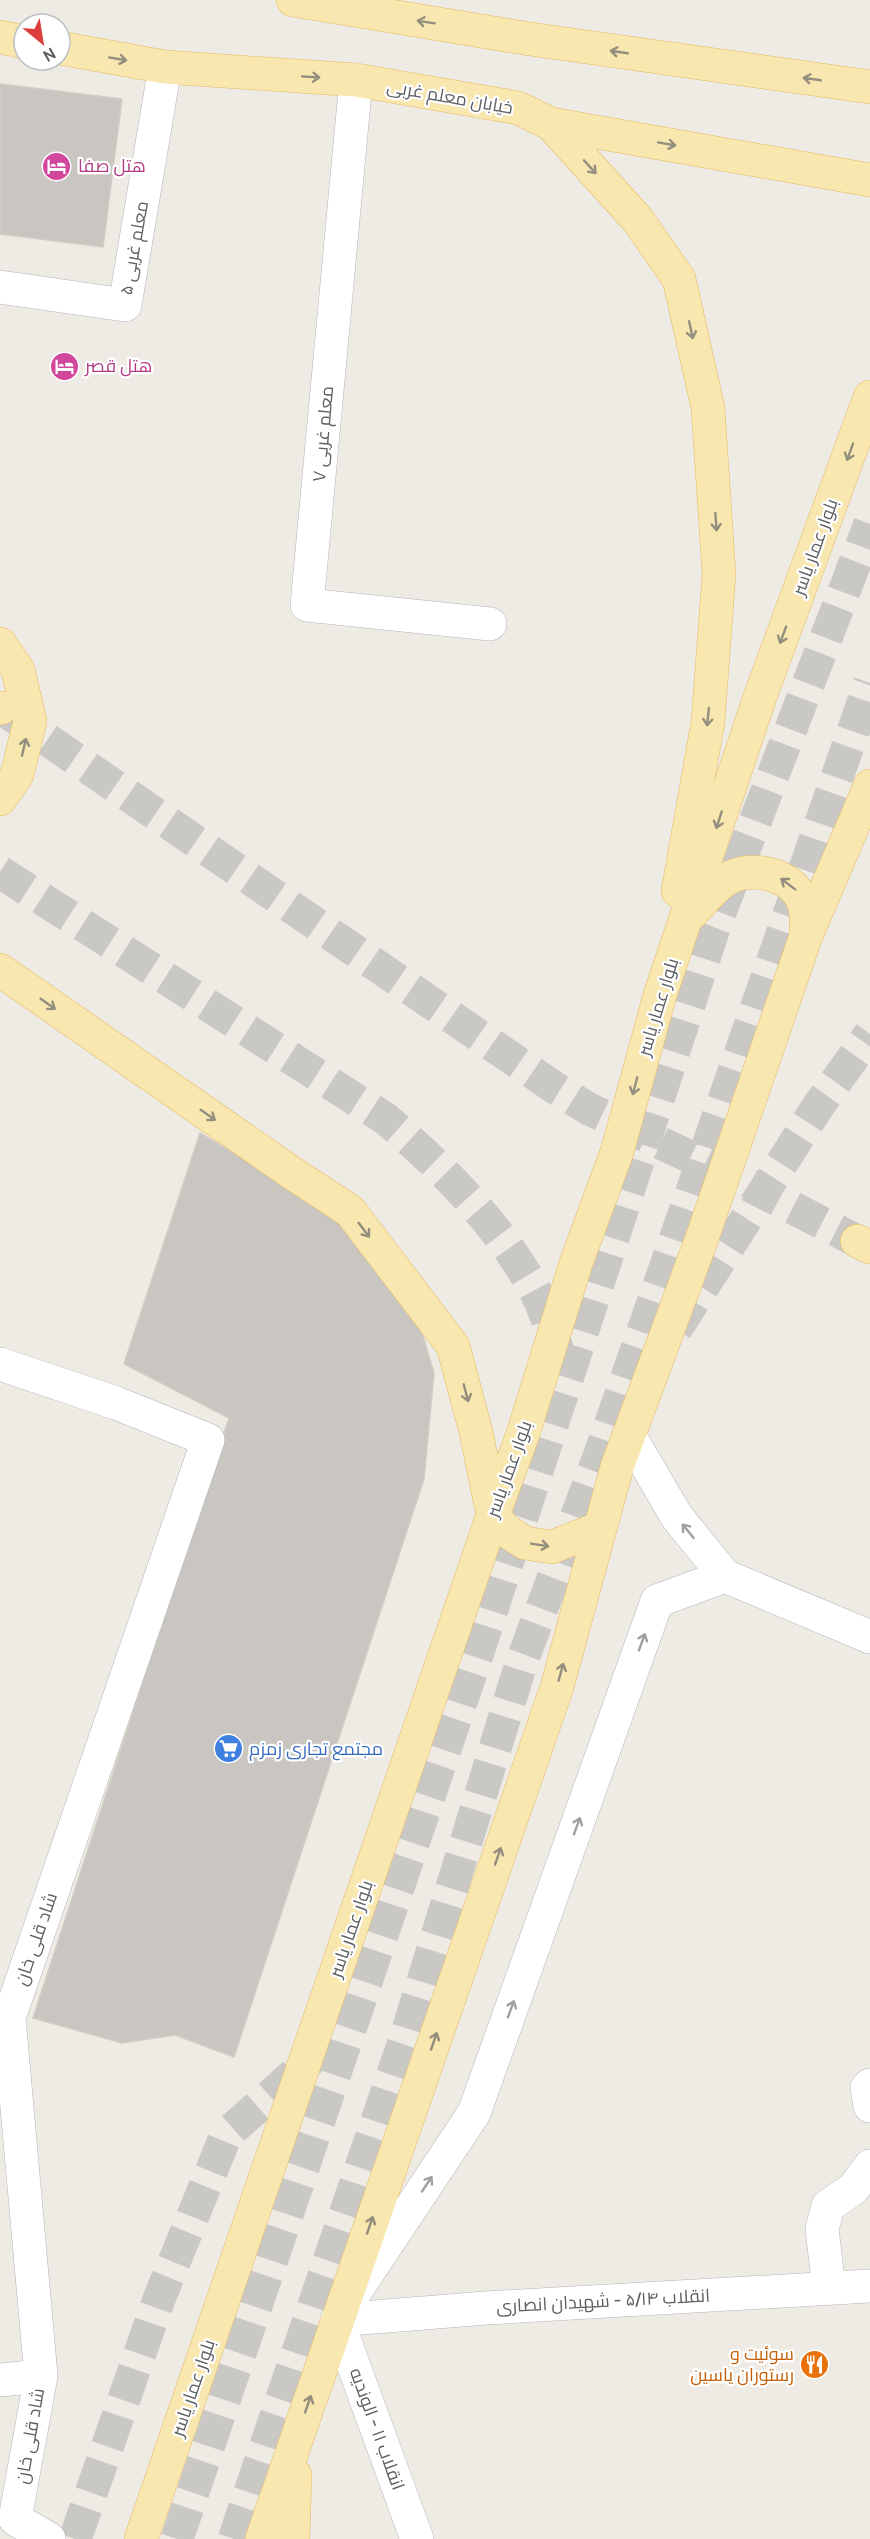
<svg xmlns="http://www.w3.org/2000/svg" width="870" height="2539" font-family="Cabin,Cairo,sans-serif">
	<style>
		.building { fill: #c9c6c2; stroke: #d2ccc3; stroke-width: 1.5 }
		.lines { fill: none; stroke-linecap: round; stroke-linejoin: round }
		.major-tunnel { stroke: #cac8c5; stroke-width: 33; stroke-dasharray: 33 16; stroke-linecap: butt }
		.minor-casing { stroke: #b2b5b9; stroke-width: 34 }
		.major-casing { stroke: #e6b965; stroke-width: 34 }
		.minor { stroke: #fff; stroke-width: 33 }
		.major { stroke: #f8e7af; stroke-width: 33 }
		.oneway { stroke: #938f7e }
		.oneway2 { stroke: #9ea0a2 }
		.labels { text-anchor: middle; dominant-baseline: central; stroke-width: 4.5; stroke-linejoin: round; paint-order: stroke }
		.street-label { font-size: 18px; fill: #5d6064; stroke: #fff }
		.hotel-label { font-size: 18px; fill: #b23c85; stroke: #fff; text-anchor: start }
		.shop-label { font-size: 18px; fill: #366cbe; stroke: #fff; text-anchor: start }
		.food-label { font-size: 18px; fill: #c56008; stroke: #fff; text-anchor: end }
	</style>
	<rect width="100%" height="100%" fill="#eeebe5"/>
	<path class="building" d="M 0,84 L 122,99 L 103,247 L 0,234 Z
		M 200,1133 L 350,1223 L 412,1299 L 434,1373 L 424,1479 L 234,2057 L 175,2035 L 122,2043 L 33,2018 L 229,1418 L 124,1364 Z"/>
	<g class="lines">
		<path class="major-tunnel" d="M 7,712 L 555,1088 L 589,1109 L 743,1182 L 857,1241
			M 0,872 L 386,1119 C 442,1168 496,1221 533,1287 C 545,1308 551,1333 560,1356
			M 676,1329 L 819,1105 L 870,1034
			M 75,2539 L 159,2299 L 226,2135 L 312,2058
			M 177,2539 L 479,1649 L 714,928 L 870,524
			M 234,2539 L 407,2033 L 522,1661 L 600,1454 L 870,683"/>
		<defs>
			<path id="minor" d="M 356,80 L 307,605 L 490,624
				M 0,287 L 125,305 L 165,67
				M 0,1364 L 116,1403 L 208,1440 L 9,2018 L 41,2376 L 15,2519 L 49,2539
				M 629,1435 L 677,1517 L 725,1576 L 870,1637
				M 870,2085 L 867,2088 L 870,2106
				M 829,2288 L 822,2229 L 828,2206 L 853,2189 L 870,2166
				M 351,2298 L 474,2113 L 657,1601 L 725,1576
				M 337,2320 L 486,2308 L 870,2286
				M 337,2320 L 417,2539
				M 0,2380 L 41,2376"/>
			<path id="major" d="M 293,0 L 530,39 L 870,87
				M 0,37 L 24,42
				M 60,48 L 165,67 L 356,80 L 518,108 L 551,124 L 870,180
				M 551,124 L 637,219 L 679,279 L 708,408 L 719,574 L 708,722 L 678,891
				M 0,644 L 18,670 L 30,721 L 17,775 L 0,799
				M 0,708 L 1,708
				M 692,913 C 704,900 717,883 733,876 C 759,865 799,878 805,908 C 807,916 806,927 806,936
				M 0,970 L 292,1173 L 350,1211 L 453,1346 L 476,1432 L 493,1515 L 505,1530 L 525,1543 L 552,1547 L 600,1528
				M 857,1241 L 870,1247
				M 141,2539 L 493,1515 L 523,1434 L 576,1263 L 617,1152 L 660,995 L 760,697 L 870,397
				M 262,2539 L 557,1687 L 617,1467 L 701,1241 L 806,936 L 870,786
				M 293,2539 L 295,2475"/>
		</defs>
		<use href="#minor" class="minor-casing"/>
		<use href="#major" class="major-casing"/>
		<use href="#minor" class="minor"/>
		<use href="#major" class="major"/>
	</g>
	<defs><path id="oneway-shaft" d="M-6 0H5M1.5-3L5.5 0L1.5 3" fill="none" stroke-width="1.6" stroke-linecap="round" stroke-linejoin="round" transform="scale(1.5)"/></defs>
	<g class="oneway">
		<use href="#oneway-shaft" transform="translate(426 22) rotate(-171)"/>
		<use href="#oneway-shaft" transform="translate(619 52) rotate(-172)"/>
		<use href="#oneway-shaft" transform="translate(118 59) rotate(10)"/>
		<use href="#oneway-shaft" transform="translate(311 77) rotate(4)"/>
		<use href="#oneway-shaft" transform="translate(812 79) rotate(-172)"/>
		<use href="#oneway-shaft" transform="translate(667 144) rotate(10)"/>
		<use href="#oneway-shaft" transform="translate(590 167) rotate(48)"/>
		<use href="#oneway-shaft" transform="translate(691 330) rotate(78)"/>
		<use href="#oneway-shaft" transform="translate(850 452) rotate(110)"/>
		<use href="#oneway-shaft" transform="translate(716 522) rotate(86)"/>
		<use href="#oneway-shaft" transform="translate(783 635) rotate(110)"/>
		<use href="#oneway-shaft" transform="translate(708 717) rotate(96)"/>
		<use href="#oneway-shaft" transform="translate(24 747) rotate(-77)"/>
		<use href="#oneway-shaft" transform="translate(719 820) rotate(108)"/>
		<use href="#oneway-shaft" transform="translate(788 884) rotate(-143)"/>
		<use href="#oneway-shaft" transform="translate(48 1004) rotate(35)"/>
		<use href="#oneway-shaft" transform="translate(635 1086) rotate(105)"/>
		<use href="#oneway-shaft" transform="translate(208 1115) rotate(35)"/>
		<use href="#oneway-shaft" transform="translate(364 1230) rotate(53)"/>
		<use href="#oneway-shaft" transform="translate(466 1393) rotate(75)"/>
		<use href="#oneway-shaft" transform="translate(540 1545) rotate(9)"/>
		<use href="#oneway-shaft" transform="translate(561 1672) rotate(-75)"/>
		<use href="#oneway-shaft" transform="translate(498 1856) rotate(-71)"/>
		<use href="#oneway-shaft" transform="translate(434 2041) rotate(-71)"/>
		<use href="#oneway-shaft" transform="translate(370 2225) rotate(-71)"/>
		<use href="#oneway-shaft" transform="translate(308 2404) rotate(-71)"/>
	</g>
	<g class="oneway2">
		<use href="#oneway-shaft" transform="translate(688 1531) rotate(-129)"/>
		<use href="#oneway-shaft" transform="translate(642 1642) rotate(-70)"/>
		<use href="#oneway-shaft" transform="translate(577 1826) rotate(-70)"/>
		<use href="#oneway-shaft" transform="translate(511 2009) rotate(-70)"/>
		<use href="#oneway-shaft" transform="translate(427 2184) rotate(-56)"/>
	</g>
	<defs>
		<symbol id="hotel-disc" viewBox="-11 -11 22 22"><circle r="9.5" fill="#d1479c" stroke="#fff"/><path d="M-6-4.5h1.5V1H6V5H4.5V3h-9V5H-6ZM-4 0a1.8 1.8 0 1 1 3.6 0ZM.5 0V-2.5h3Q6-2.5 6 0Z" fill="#fff"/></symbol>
		<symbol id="supermarket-disc" viewBox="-11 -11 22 22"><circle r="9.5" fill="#3f7fe0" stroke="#fff"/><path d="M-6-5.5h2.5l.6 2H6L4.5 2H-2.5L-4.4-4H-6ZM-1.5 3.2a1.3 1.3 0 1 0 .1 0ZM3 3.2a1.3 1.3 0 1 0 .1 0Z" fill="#fff"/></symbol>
		<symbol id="restaurant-disc" viewBox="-11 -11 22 22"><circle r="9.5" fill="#e8710a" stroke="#fff"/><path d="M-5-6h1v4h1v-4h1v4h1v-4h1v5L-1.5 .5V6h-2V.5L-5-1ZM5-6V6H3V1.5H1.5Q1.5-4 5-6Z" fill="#fff"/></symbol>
	</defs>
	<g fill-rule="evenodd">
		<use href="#hotel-disc" x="40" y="150" width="33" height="33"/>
		<use href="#hotel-disc" x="48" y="350" width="33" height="33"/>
		<use href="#supermarket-disc" x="212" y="1732" width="33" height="33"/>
		<use href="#restaurant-disc" x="798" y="2348" width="33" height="33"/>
	</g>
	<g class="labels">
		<g class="street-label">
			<text transform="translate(450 97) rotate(10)">خیابان معلم غربی</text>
			<text transform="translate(134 248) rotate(-80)">معلم غربی ۵</text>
			<text transform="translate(323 434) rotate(-85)">معلم غربی ۷</text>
			<text transform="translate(815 547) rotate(-70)">بلوار عمار یاسر</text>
			<text transform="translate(658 1007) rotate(-73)">بلوار عمار یاسر</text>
			<text transform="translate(509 1469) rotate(-70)">بلوار عمار یاسر</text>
			<text transform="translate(351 1929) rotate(-71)">بلوار عمار یاسر</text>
			<text transform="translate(36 1939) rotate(-71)">شاد قلی خان</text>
			<text transform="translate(603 2301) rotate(-3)">انقلاب ۵/۱۴ - شهیدان انصاری</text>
			<text transform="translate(193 2388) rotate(-71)">بلوار عمار یاسر</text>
			<text transform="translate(377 2429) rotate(70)">انقلاب ۱۱ - الوندیه</text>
			<text transform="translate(30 2436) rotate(-80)">شاد قلی خان</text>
		</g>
		<g class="hotel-label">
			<text x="78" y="166">هتل صفا</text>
			<text x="85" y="366">هتل قصر</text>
		</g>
		<g class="shop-label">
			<text x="249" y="1749">مجتمع تجاری زمزم</text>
		</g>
		<g class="food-label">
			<text x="794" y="2354">سوئیت و<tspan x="794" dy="21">رستوران یاسین</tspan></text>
		</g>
	</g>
	<g transform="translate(42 42) rotate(150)"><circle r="28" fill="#ffffff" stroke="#bebfc1" stroke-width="1.5"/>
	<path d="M0-4.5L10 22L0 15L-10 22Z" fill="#db3e3d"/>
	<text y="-9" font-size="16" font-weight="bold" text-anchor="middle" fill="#5d6064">N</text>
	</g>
</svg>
